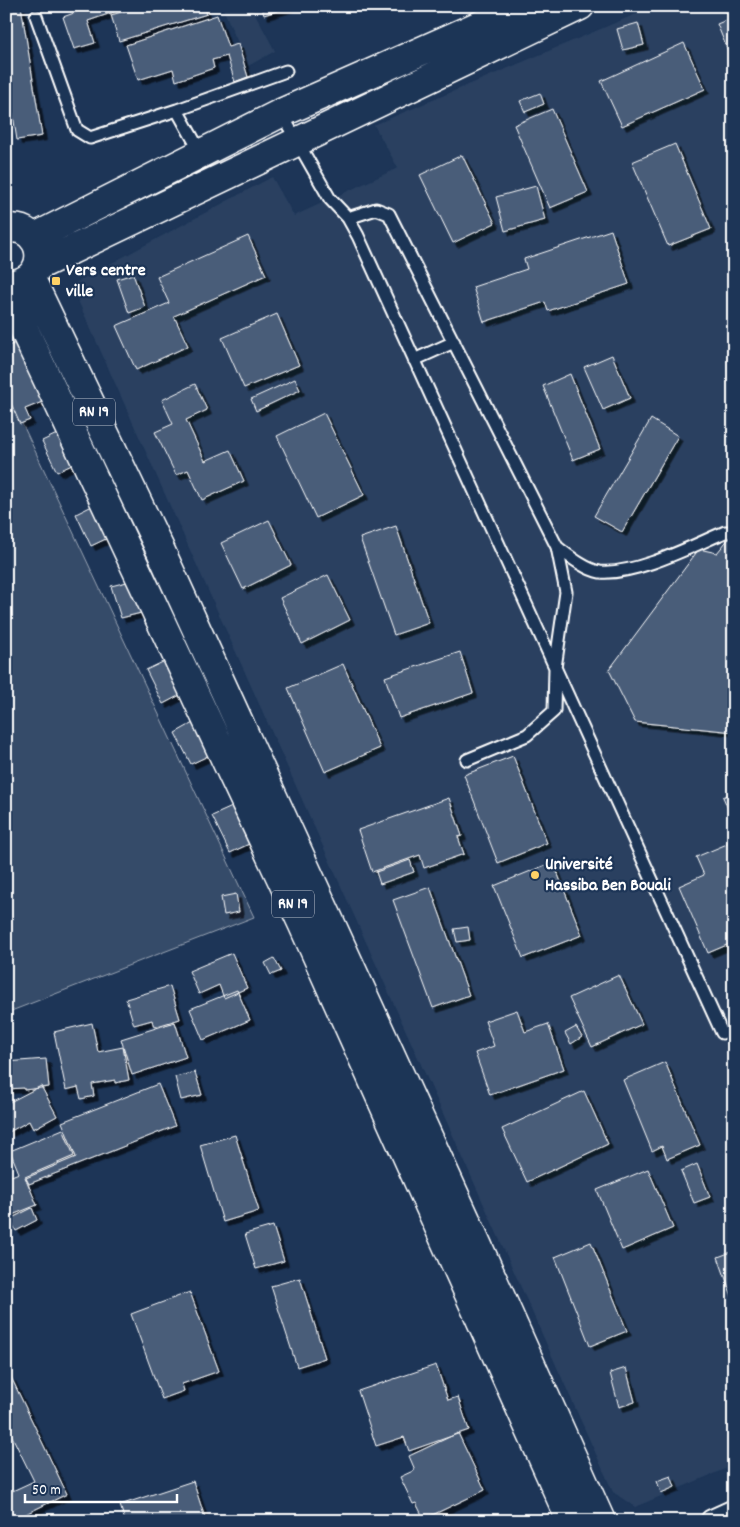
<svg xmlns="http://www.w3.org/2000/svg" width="740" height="1527" font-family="Dekko,sans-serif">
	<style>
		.built { fill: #2a4161 }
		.green { fill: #364b69; stroke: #9aa5b4 }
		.building { fill: #4a5d79; stroke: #fff; filter: url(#shadow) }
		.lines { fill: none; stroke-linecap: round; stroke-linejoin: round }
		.lane-casing { stroke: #fff; stroke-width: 15 }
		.street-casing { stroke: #fff; stroke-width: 26 }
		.secondary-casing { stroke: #fff; stroke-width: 31 }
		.primary-casing { stroke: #fff; stroke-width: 31 }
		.lane { stroke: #1d3557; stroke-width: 11 }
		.street { stroke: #1d3557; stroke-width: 22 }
		.secondary { stroke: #1d3557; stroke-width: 28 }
		.primary { stroke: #1d3557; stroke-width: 28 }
		.poi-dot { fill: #ffd166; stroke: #1d3557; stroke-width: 2 }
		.labels { text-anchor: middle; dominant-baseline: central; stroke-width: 4.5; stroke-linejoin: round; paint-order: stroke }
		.shield { fill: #1d3557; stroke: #bbc2cd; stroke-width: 1 }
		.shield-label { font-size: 16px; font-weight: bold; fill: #fff }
		.poi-label { font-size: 18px; font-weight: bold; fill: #fff; stroke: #1d3557; text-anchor: start }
	</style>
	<defs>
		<filter id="shadow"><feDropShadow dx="4.5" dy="4.5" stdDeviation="0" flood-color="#0009"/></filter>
	</defs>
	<rect width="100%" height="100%" fill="#1d3557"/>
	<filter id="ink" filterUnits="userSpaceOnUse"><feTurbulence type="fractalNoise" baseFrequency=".02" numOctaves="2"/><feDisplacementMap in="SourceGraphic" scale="10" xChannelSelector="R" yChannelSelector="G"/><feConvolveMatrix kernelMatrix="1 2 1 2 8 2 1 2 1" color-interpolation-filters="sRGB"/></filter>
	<g filter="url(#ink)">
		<path class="built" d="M 222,6 L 262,6 L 253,10 L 275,51 L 248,66 Z
			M 655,6 L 734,6 L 734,1465 L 635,1507 L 613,1492 L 71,285 L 272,177 L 294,216 L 398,168 L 374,125 Z"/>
		<path class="green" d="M 6,389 L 254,917 L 6,1013 Z"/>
		<path class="building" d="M 6,6 L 21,6 L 42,136 L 17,140 L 6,71 Z
			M 84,6 L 112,6 L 114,12 L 88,21 L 95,43 L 74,49 L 63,17 L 85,9 Z
			M 135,6 L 204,6 L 207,14 L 119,41 L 111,15 L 135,8 Z
			M 261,6 L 289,6 L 289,7 L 264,15 Z
			M 217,15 L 228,47 L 238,44 L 248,77 L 235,82 L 227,56 L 212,60 L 214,68 L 176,81 L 173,69 L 138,80 L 126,45 Z
			M 734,17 L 734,63 L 733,63 L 717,24 Z
			M 638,23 L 644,45 L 623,50 L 617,29 Z
			M 684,43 L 705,89 L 622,126 L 601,81 Z
			M 540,93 L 544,104 L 525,112 L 520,101 Z
			M 552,109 L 588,192 L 550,208 L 514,125 Z
			M 675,144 L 711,229 L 668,246 L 632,162 Z
			M 462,155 L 495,223 L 453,243 L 420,175 Z
			M 536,186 L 545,220 L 505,231 L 496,197 Z
			M 611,230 L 629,284 L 548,311 L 545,302 L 484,322 L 473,287 L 527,269 L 524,259 Z
			M 248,236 L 266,275 L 174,316 L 188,346 L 136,370 L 116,326 L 169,303 L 157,277 Z
			M 133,274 L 145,307 L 129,313 L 117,279 Z
			M 277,314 L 299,365 L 244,388 L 222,338 Z
			M 27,338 L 52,398 L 25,409 L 30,420 L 20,424 L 6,392 L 6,347 Z
			M 612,355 L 630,398 L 603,410 L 584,367 Z
			M 570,374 L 600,449 L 573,460 L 543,386 Z
			M 295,379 L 300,390 L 256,411 L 251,399 Z
			M 195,384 L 207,410 L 186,420 L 205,461 L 230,450 L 244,481 L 202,500 L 188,470 L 176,475 L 155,432 L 173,424 L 162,400 Z
			M 324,413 L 364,495 L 316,518 L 277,436 Z
			M 651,419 L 678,436 L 622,532 L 594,516 Z
			M 61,432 L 76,463 L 57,472 L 42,441 Z
			M 94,505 L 110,537 L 91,546 L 76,514 Z
			M 269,520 L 291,565 L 243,589 L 221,543 Z
			M 396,526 L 429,623 L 394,635 L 360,538 Z
			M 730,537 L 734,546 L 734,732 L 635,722 L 609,670 L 699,549 L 717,553 Z
			M 328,575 L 350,620 L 302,644 L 280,598 Z
			M 131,581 L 141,613 L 121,618 L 111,586 Z
			M 460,652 L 473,693 L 399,718 L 385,677 Z
			M 165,661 L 182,694 L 163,704 L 146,670 Z
			M 343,664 L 380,748 L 325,772 L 288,688 Z
			M 193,723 L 210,755 L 191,764 L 175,733 Z
			M 513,756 L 547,843 L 498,863 L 464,775 Z
			M 734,792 L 734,942 L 708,953 L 679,886 L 704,875 L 696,857 L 727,844 L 733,820 L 723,797 Z
			M 449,798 L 462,836 L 458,837 L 464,854 L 424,868 L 420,855 L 372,872 L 358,830 Z
			M 232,807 L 249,844 L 230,853 L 212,816 Z
			M 410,860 L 414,872 L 380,884 L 376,872 Z
			M 553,862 L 582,935 L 523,958 L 494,886 Z
			M 430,887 L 469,995 L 433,1008 L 393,900 Z
			M 236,894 L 239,912 L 224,915 L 221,897 Z
			M 468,927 L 470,940 L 457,942 L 454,929 Z
			M 232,953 L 247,988 L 224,998 L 219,985 L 199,994 L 189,971 Z
			M 274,958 L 281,971 L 271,975 L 265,963 Z
			M 619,975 L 642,1024 L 592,1047 L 569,998 Z
			M 170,986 L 180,1019 L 154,1027 L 152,1020 L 134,1025 L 126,999 Z
			M 237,990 L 250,1020 L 203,1040 L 190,1009 Z
			M 517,1010 L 525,1032 L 548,1024 L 564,1069 L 490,1095 L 475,1053 L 494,1046 L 485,1021 Z
			M 175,1022 L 186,1057 L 132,1075 L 121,1039 Z
			M 92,1023 L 98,1052 L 123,1047 L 129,1080 L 115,1083 L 115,1080 L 92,1084 L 94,1096 L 81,1099 L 78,1087 L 66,1090 L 54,1032 Z
			M 576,1027 L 582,1037 L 571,1044 L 565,1033 Z
			M 46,1059 L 49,1087 L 24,1090 L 24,1088 L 6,1089 L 6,1062 Z
			M 665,1062 L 700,1145 L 667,1159 L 662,1146 L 652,1151 L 623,1080 Z
			M 195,1072 L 202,1095 L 181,1100 L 175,1077 Z
			M 158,1084 L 175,1126 L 29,1184 L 26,1178 L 76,1157 L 62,1122 Z
			M 41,1086 L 57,1116 L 33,1129 L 29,1121 L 9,1132 L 6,1126 L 6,1104 Z
			M 584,1091 L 608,1144 L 527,1182 L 502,1129 Z
			M 63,1129 L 74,1156 L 25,1177 L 37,1205 L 7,1217 L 6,1178 L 19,1173 L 10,1151 Z
			M 235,1135 L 259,1211 L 223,1222 L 200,1145 Z
			M 697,1164 L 710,1197 L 694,1203 L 681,1171 Z
			M 648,1169 L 673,1228 L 622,1250 L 597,1190 Z
			M 32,1208 L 37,1220 L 16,1231 L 10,1219 Z
			M 273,1226 L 284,1261 L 256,1269 L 245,1234 Z
			M 591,1242 L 627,1331 L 590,1346 L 555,1257 Z
			M 734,1251 L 734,1302 L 718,1257 Z
			M 300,1278 L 325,1358 L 297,1367 L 271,1286 Z
			M 190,1292 L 219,1371 L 182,1384 L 184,1391 L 162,1399 L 131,1314 Z
			M 436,1365 L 448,1400 L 458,1397 L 469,1430 L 409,1451 L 404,1437 L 376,1446 L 358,1391 Z
			M 626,1368 L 635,1402 L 619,1407 L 610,1373 Z
			M 11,1377 L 67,1494 L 11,1521 L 6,1521 L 6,1494 L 34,1481 L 6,1424 L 6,1379 Z
			M 458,1433 L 485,1490 L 424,1519 L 416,1503 L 413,1504 L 400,1477 L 415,1470 L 409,1456 Z
			M 671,1476 L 675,1487 L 661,1493 L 657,1481 Z
			M 193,1481 L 206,1521 L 125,1521 L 120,1505 Z"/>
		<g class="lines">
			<defs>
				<path id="lane" d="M 36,16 L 77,130 L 90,138 L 177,110 L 286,71
					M 177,110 L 201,153
					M 281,113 L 330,199 L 348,218
					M 414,360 L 454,342
					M 467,760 L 527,735 L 554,711 L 555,668 L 566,592 L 557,547
					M 722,1033 L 358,236 L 348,218 L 376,209 L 389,214 L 557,547 C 569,556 586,570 600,572 C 636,575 692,546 725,532 L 734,532"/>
				<path id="street" d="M 712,1521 L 734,1511"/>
				<path id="secondary" d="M 33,238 L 281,113 L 523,6
					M 38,266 L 580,6"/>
				<path id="primary" d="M 6,229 C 43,222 54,276 14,284
					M 30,277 L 159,547 L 473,1235 L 601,1521
					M 6,291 L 302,923 L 571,1521"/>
			</defs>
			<use href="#lane" class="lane-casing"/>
			<use href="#street" class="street-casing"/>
			<use href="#secondary" class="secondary-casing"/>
			<use href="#primary" class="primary-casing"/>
			<use href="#lane" class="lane"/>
			<use href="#street" class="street"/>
			<use href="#secondary" class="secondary"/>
			<use href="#primary" class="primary"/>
		</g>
	</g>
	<g class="poi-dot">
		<rect x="51" y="276" width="10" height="10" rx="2.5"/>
		<circle cx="535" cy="875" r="5"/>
	</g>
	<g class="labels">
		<g class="shield">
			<rect x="73" y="398.5" width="42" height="27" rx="4"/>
			<rect x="272" y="890.5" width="42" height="27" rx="4"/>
		</g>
		<g class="shield-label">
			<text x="94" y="412">RN 19</text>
			<text x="293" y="904">RN 19</text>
		</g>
		<g class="poi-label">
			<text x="66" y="271">Vers centre<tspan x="66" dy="21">ville</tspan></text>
			<text x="545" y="865">Université<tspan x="545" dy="21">Hassiba Ben Bouali</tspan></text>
		</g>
	</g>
	<rect width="740" height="1527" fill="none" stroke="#1d3557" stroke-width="25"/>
	<rect x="12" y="12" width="715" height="1502" fill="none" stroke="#fff" stroke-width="2" filter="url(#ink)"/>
	<path d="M25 1494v8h152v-8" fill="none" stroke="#ffffff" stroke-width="2.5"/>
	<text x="32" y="1494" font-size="15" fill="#ffffff" stroke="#1d3557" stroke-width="4" paint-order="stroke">50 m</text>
</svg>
